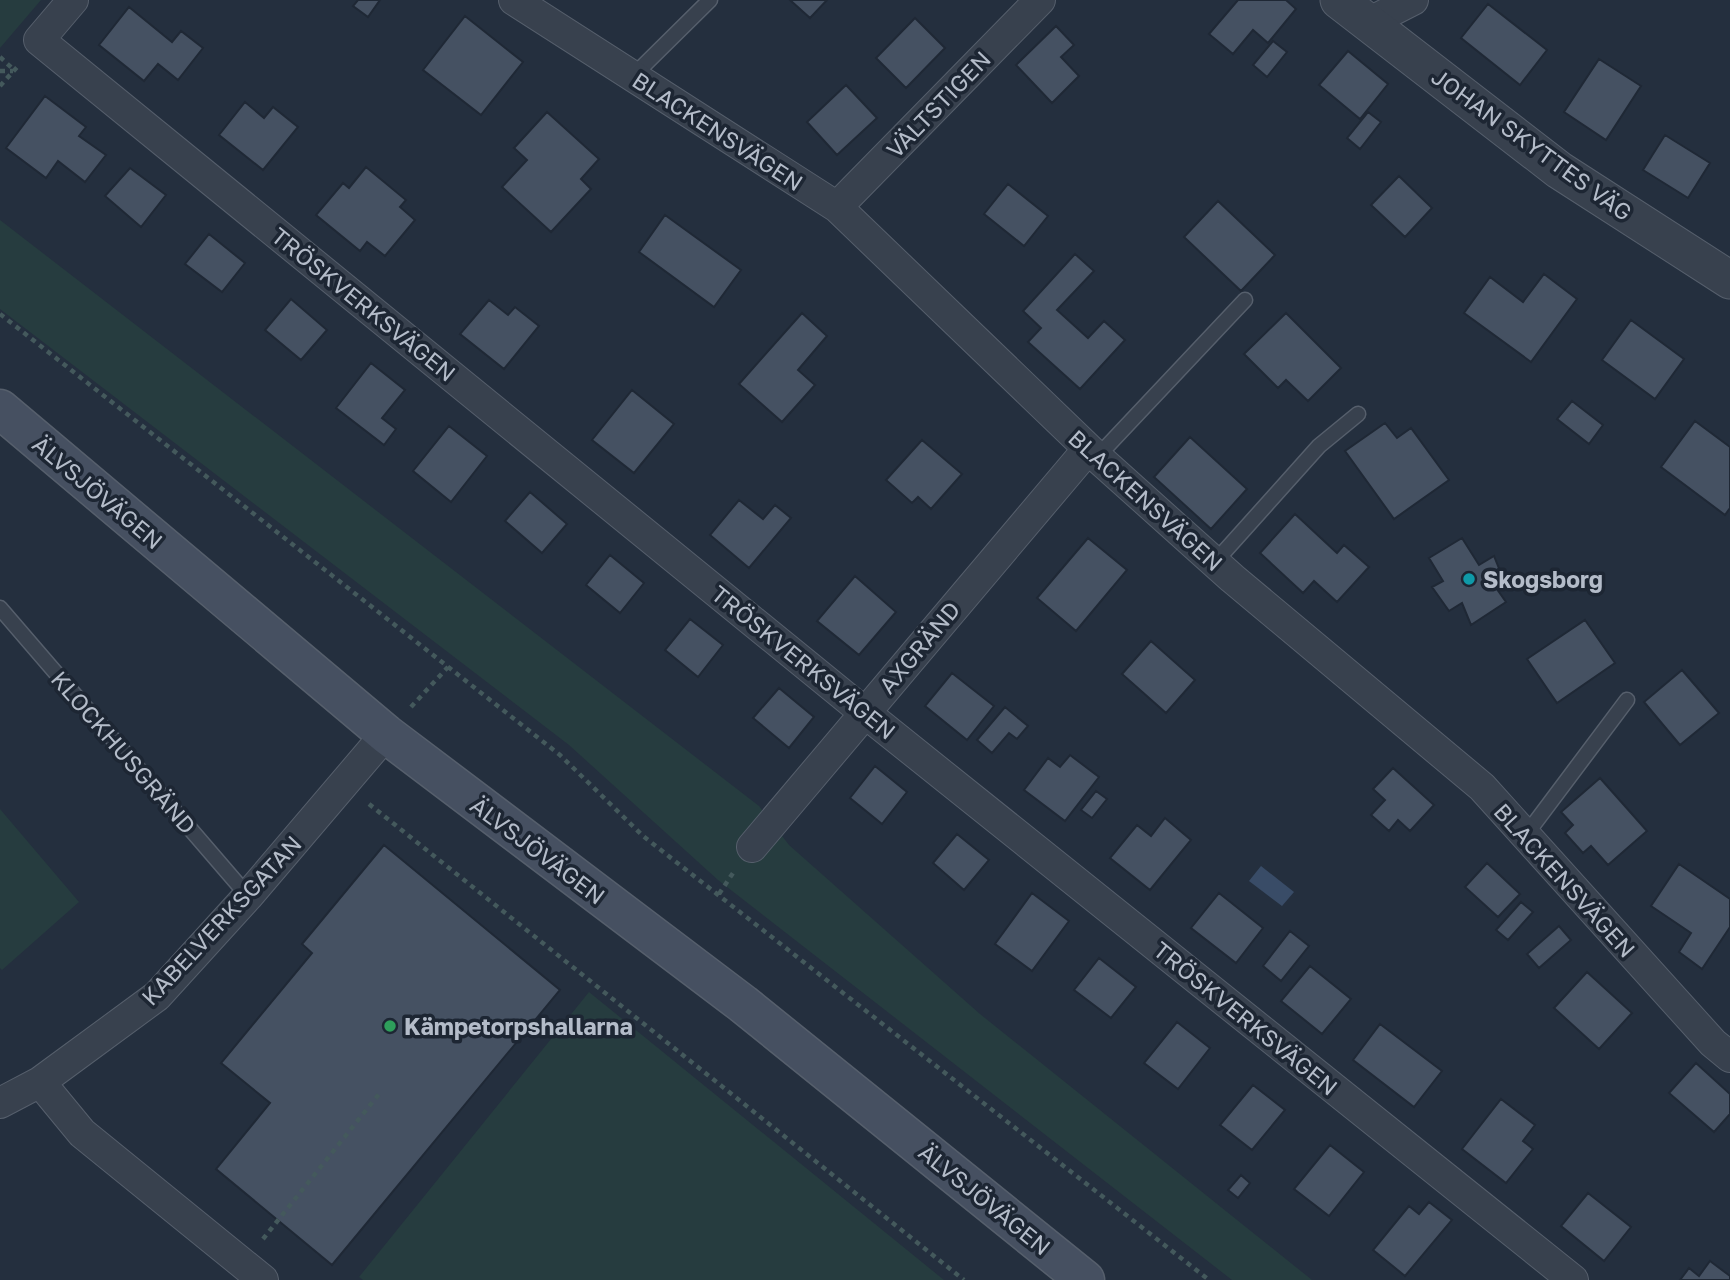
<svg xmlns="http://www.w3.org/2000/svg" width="1730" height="1280" font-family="'Golos Text',sans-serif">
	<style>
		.green { fill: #263c3f }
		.water { fill: #394c67 }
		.building { fill: #455162; stroke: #1f2835; stroke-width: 2 }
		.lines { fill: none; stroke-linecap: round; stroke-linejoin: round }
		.service-casing { stroke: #565f6c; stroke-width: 17 }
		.minor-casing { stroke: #565f6c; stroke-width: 32 }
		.tertiary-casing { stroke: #565f6c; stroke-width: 39 }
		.secondary-casing { stroke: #565f6c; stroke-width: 41 }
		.path { stroke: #44595c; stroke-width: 4.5; stroke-dasharray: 5 5; stroke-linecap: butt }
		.service { stroke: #38414e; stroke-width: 14 }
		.minor { stroke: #38414e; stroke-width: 30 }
		.tertiary { stroke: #38414e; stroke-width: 37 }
		.secondary { stroke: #465061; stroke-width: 38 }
		.culture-dot { fill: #0f9aa8; stroke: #1d2633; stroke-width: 2.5 }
		.leisure-dot { fill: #2e9e5b; stroke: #1d2633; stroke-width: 2.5 }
		.labels { text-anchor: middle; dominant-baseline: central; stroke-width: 7; stroke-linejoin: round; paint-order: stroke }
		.street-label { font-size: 23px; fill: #b4bcc9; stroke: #1d2633 }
		.poi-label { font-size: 23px; font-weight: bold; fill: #b4bcc9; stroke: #1d2633; text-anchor: start }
	</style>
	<rect width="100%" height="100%" fill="#242f3e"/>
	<path class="green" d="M 0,0 L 41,0 L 0,48 Z
		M 0,220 L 759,806 L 789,845 L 980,1014 L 1312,1280 L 1232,1280 L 718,880 L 569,745 L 0,309 Z
		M 0,809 L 79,902 L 2,970 L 0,968 Z
		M 589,992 L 944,1280 L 363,1280 L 359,1277 Z"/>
	<path class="water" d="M 1261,866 L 1294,892 L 1282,906 L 1249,881 Z"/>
	<path class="building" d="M 358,0 L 380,0 L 368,17 L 353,6 Z
		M 790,0 L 827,0 L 810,18 Z
		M 1238,0 L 1286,0 L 1296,9 L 1268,43 L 1253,30 L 1233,54 L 1209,34 Z
		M 1488,4 L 1547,50 L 1520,85 L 1461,38 Z
		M 129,7 L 172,42 L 181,31 L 203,48 L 178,80 L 158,64 L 144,81 L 99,45 Z
		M 465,16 L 523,62 L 481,115 L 423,70 Z
		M 915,18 L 945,48 L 906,88 L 876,58 Z
		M 1056,26 L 1074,45 L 1061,57 L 1079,76 L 1052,103 L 1016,65 Z
		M 1273,41 L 1287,52 L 1267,77 L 1253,65 Z
		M 1348,51 L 1388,84 L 1360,119 L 1319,85 Z
		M 1599,59 L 1641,86 L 1606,140 L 1564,112 Z
		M 846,85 L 877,118 L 837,155 L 807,122 Z
		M 45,96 L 86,127 L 79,136 L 106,155 L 85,182 L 58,161 L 46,178 L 6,148 Z
		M 245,102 L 264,118 L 273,107 L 298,127 L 263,170 L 219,135 Z
		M 547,112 L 599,159 L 581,179 L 591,189 L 551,232 L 502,187 L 527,160 L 514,148 Z
		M 1368,112 L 1381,122 L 1360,149 L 1347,138 Z
		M 1665,135 L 1710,163 L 1688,198 L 1643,170 Z
		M 366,167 L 406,200 L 400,207 L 415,220 L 385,256 L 367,242 L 360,251 L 316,215 L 343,183 L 349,188 Z
		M 130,168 L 166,195 L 141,227 L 105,196 Z
		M 1399,176 L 1432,208 L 1405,237 L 1371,205 Z
		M 1008,184 L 1048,216 L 1024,246 L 984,214 Z
		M 1218,201 L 1275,255 L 1241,291 L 1184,237 Z
		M 665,215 L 741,270 L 714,307 L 639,252 Z
		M 209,234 L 245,263 L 222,292 L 185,264 Z
		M 1075,254 L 1094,271 L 1057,310 L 1088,338 L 1104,321 L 1125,340 L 1080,389 L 1028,342 L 1041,328 L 1023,311 Z
		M 1544,274 L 1577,299 L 1531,362 L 1464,313 L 1490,277 L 1523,302 Z
		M 291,299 L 327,330 L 301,360 L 265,330 Z
		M 489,300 L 508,315 L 515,307 L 539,326 L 504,369 L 460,334 Z
		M 802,313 L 827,336 L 798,370 L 815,385 L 782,422 L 739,384 Z
		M 1286,313 L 1341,368 L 1308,401 L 1286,380 L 1278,388 L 1244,354 Z
		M 1631,320 L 1684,359 L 1655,399 L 1602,360 Z
		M 371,363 L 405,390 L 382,418 L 396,429 L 384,445 L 336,408 Z
		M 632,390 L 674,424 L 634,473 L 592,440 Z
		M 1572,401 L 1603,425 L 1589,444 L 1557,419 Z
		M 1695,421 L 1730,447 L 1730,508 L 1725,515 L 1661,467 Z
		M 1385,423 L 1397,438 L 1411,428 L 1449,480 L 1394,519 L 1345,451 Z
		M 449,426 L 487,456 L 451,502 L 413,471 Z
		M 1190,437 L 1247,489 L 1211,529 L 1154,477 Z
		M 922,440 L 962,474 L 931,509 L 918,497 L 912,503 L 886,480 Z
		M 530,492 L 567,524 L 542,553 L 505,521 Z
		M 739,500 L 763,519 L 775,505 L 791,518 L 749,568 L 710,535 Z
		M 1295,514 L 1337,553 L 1344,545 L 1369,567 L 1337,602 L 1314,581 L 1303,593 L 1260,553 Z
		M 1088,538 L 1127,570 L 1076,631 L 1037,598 Z
		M 1462,538 L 1479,565 L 1494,556 L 1502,576 L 1492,582 L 1506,602 L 1471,625 L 1462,603 L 1449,611 L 1432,587 L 1443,581 L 1429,558 Z
		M 610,555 L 644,583 L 620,613 L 586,585 Z
		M 855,576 L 896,612 L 859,655 L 817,621 Z
		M 690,619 L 723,645 L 698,677 L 665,650 Z
		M 1585,620 L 1615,663 L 1557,703 L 1527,659 Z
		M 1151,641 L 1195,680 L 1166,713 L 1122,674 Z
		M 1682,670 L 1719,713 L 1680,745 L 1644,702 Z
		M 952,673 L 994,706 L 967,740 L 925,706 Z
		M 779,688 L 814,717 L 789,748 L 753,718 Z
		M 1005,707 L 1028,726 L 1017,739 L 1009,733 L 992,753 L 977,740 Z
		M 1070,755 L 1099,777 L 1065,821 L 1024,790 L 1048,758 L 1060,767 Z
		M 875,766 L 907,792 L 882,824 L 850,798 Z
		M 1393,768 L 1434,805 L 1410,831 L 1398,820 L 1389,831 L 1371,815 L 1385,800 L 1373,789 Z
		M 1600,778 L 1647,831 L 1608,865 L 1591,846 L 1583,853 L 1565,833 L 1573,825 L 1561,812 Z
		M 1096,791 L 1107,799 L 1092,818 L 1081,810 Z
		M 1165,818 L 1191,840 L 1150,890 L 1110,858 L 1137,825 L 1151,836 Z
		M 957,834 L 989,860 L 964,890 L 933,863 Z
		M 384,845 L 560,990 L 332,1265 L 216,1169 L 270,1103 L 221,1063 L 312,953 L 302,944 Z
		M 1487,863 L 1520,894 L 1498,917 L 1465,887 Z
		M 1679,864 L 1730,899 L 1730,927 L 1702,969 L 1679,952 L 1691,933 L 1651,906 Z
		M 1032,893 L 1069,921 L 1032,971 L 995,944 Z
		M 1219,893 L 1263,928 L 1236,963 L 1191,928 Z
		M 1521,902 L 1533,912 L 1508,940 L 1496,930 Z
		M 1559,926 L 1571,940 L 1539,968 L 1527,954 Z
		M 1290,931 L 1309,946 L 1281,981 L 1263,966 Z
		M 1099,958 L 1136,987 L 1111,1018 L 1074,990 Z
		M 1310,966 L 1351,999 L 1322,1034 L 1281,1001 Z
		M 1587,972 L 1632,1013 L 1599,1049 L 1554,1008 Z
		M 1177,1022 L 1210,1048 L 1178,1089 L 1144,1063 Z
		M 1380,1024 L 1442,1071 L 1414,1107 L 1353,1060 Z
		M 1696,1063 L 1730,1094 L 1730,1114 L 1714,1132 L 1669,1093 Z
		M 1253,1085 L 1285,1110 L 1252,1150 L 1220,1125 Z
		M 1501,1099 L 1535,1125 L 1523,1141 L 1533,1149 L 1506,1183 L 1462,1149 Z
		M 1330,1145 L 1364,1172 L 1329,1216 L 1294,1189 Z
		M 1241,1175 L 1250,1183 L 1238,1198 L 1228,1190 Z
		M 1588,1193 L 1631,1227 L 1604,1261 L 1561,1226 Z
		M 1429,1202 L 1452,1220 L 1405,1276 L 1373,1250 L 1409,1206 L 1419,1214 Z
		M 1710,1261 L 1730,1276 L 1730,1280 L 1680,1280 L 1689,1268 L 1699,1276 Z"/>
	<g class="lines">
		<defs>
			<path id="service" d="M 633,76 L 710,0
				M 1097,457 L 1245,300
				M 1215,562 L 1319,446 L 1358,414
				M 0,608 L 248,896
				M 1525,836 L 1627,700"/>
			<path id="minor" d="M 73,0 L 39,40 L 864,712 L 1573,1280
				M 514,0 L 837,207 L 1097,457 L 1232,578 L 1482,787 L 1713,1043 L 1730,1057
				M 1368,23 L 1413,0
				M 837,207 L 1040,0
				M 752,847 L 1088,449
				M 40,1082 L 82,1133 L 263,1280
				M 0,1103 L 40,1082 L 157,996 L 248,896 L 386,734"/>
			<path id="tertiary" d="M 1339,0 L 1559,170 L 1730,280"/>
			<path id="secondary" d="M 0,409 L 386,734 L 743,1004 L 1085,1280"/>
		</defs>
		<use href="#service" class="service-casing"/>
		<use href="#minor" class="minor-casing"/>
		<use href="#tertiary" class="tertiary-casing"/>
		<use href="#secondary" class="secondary-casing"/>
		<path class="path" d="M 0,57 L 14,70
			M 0,71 L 13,71
			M 0,86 L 19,65
			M 0,314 L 560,755 L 643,836 L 1209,1280
			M 411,707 L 448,667
			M 369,804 L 964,1280
			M 719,894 L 733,873
			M 263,1239 L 379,1094"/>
		<use href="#service" class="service"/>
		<use href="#minor" class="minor"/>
		<use href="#tertiary" class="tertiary"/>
		<use href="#secondary" class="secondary"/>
	</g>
	<circle class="culture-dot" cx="1469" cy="579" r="7"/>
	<circle class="leisure-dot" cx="390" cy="1026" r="7"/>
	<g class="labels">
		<g class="street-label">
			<text transform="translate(938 104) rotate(-46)">VÄLTSTIGEN</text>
			<text transform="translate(718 131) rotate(33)">BLACKENSVÄGEN</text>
			<text transform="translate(1532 144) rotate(36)">JOHAN SKYTTES VÄG</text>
			<text transform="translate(364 304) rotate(39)">TRÖSKVERKSVÄGEN</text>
			<text transform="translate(98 492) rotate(40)">ÄLVSJÖVÄGEN</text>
			<text transform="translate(1146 500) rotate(42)">BLACKENSVÄGEN</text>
			<text transform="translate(919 647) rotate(-50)">AXGRÄND</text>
			<text transform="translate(804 662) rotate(39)">TRÖSKVERKSVÄGEN</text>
			<text transform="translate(124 752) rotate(49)">KLOCKHUSGRÄND</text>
			<text transform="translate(538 850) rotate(37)">ÄLVSJÖVÄGEN</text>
			<text transform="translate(1565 880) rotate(48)">BLACKENSVÄGEN</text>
			<text transform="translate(221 920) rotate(-47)">KABELVERKSGATAN</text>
			<text transform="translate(1246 1018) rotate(39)">TRÖSKVERKSVÄGEN</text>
			<text transform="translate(985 1199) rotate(39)">ÄLVSJÖVÄGEN</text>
		</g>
		<g class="poi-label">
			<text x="1483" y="579">Skogsborg</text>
			<text x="404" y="1026">Kämpetorpshallarna</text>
		</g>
	</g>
</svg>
